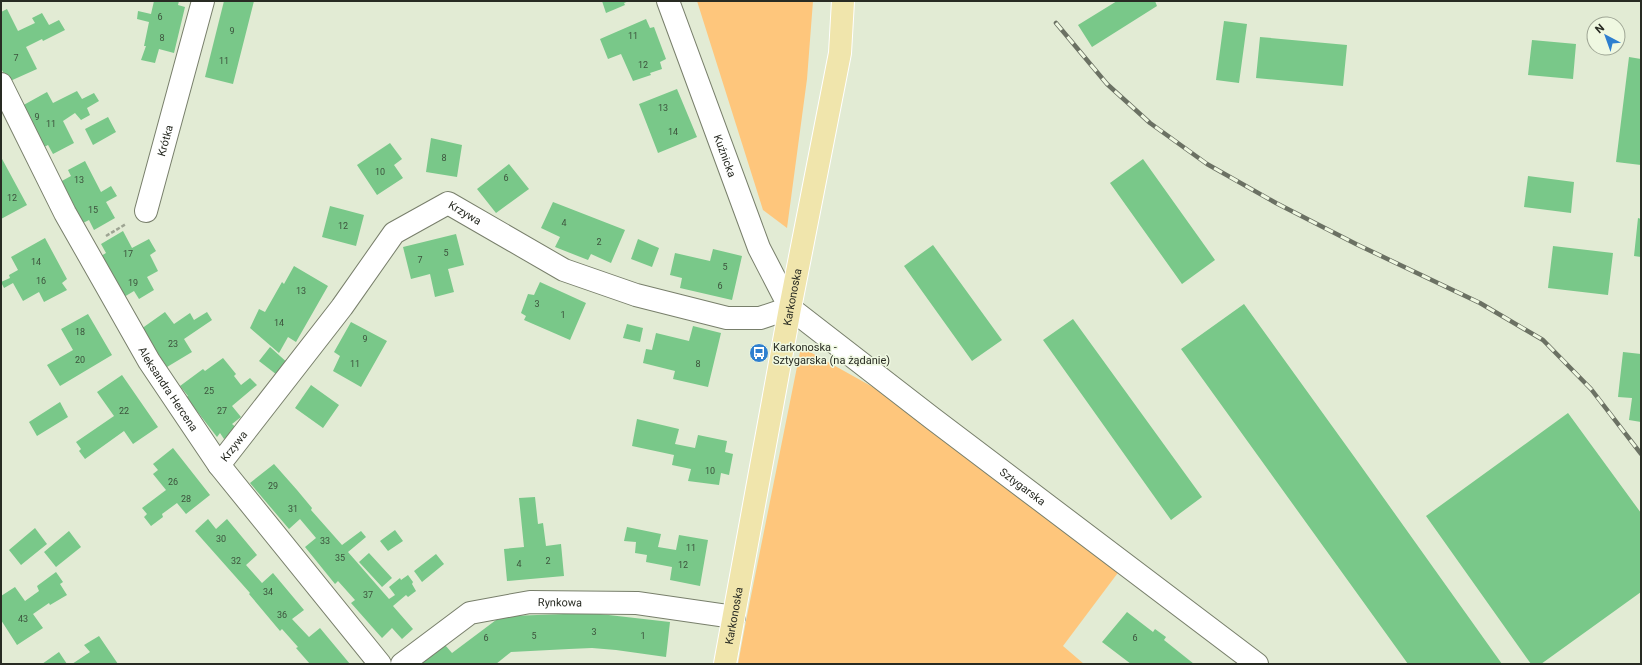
<svg xmlns="http://www.w3.org/2000/svg" width="1642" height="665" font-family="Roboto,sans-serif">
	<style>
		.green { fill: #fec67c }
		.building { fill: #79c889 }
		.lines { fill: none; stroke-linecap: round; stroke-linejoin: round }
		.minor-casing { stroke: #787f6b; stroke-width: 24 }
		.major-casing { stroke: #fff; stroke-width: 24 }
		.path { stroke: #9da492; stroke-width: 2.5; stroke-dasharray: 4 2; stroke-linecap: butt }
		.minor { stroke: #fff; stroke-width: 22 }
		.major { stroke: #f0e5ac; stroke-width: 22 }
		.rail-casing { stroke: #6b7163; stroke-width: 4.5 }
		.rail { stroke: #eff8e1; stroke-width: 3; stroke-dasharray: 9; stroke-linecap: butt }
		.labels { text-anchor: middle; dominant-baseline: central; stroke-width: 3; stroke-linejoin: round; paint-order: stroke }
		.number-label { font-size: 9px; fill: #3c523c }
		.street-label { font-size: 11px; fill: #282b23; stroke: #eff8e1 }
		.poi-label { font-size: 11px; fill: #282b23; stroke: #eff8e1; text-anchor: start }
	</style>
	<rect width="100%" height="100%" fill="#e2ebd4"/>
	<path class="green" d="M 697,1 L 813,1 L 807,79 L 787,228 L 763,210 Z
		M 801,347 L 880,391 L 1123,566 L 1063,646 L 1084,664 L 738,664 L 746,621 Z"/>
	<path class="building" d="M 154,1 L 179,1 L 178,5 L 185,7 L 174,53 L 159,49 L 155,63 L 141,60 L 146,46 L 144,46 L 149,22 L 137,19 L 138,11 L 151,14 Z
		M 224,1 L 254,1 L 233,84 L 205,77 Z
		M 602,1 L 629,1 L 624,3 L 625,5 L 606,13 Z
		M 1117,1 L 1155,1 L 1157,6 L 1092,47 L 1078,25 Z
		M 7,9 L 18,31 L 35,23 L 32,18 L 42,13 L 49,25 L 59,20 L 65,30 L 43,41 L 42,39 L 26,47 L 37,69 L 8,82 L 1,68 L 1,12 Z
		M 646,19 L 650,28 L 654,27 L 666,59 L 660,62 L 662,69 L 650,73 L 651,75 L 633,81 L 621,54 L 608,59 L 600,39 Z
		M 1224,21 L 1247,24 L 1239,83 L 1216,80 Z
		M 1260,37 L 1347,45 L 1343,86 L 1256,78 Z
		M 1532,40 L 1576,44 L 1573,79 L 1528,75 Z
		M 1629,57 L 1641,59 L 1641,165 L 1616,162 Z
		M 677,89 L 697,137 L 658,153 L 639,104 Z
		M 77,91 L 82,99 L 94,93 L 99,101 L 87,108 L 90,115 L 81,120 L 75,113 L 63,121 L 74,143 L 53,154 L 48,145 L 42,148 L 20,107 L 47,92 L 53,103 Z
		M 108,117 L 116,132 L 93,145 L 85,129 Z
		M 431,138 L 462,145 L 457,177 L 426,172 Z
		M 390,143 L 402,159 L 394,165 L 403,178 L 377,195 L 357,165 Z
		M 1,157 L 27,205 L 1,219 Z
		M 1143,159 L 1215,260 L 1182,284 L 1110,183 Z
		M 85,161 L 101,192 L 111,186 L 117,196 L 106,202 L 115,218 L 94,230 L 89,220 L 83,223 L 60,182 L 71,176 L 68,170 Z
		M 509,164 L 529,189 L 496,213 L 477,189 Z
		M 1528,176 L 1574,182 L 1571,213 L 1524,207 Z
		M 553,202 L 625,230 L 611,263 L 591,254 L 588,260 L 555,247 L 560,237 L 541,228 Z
		M 330,206 L 364,215 L 356,246 L 322,237 Z
		M 1638,218 L 1641,219 L 1641,257 L 1634,256 Z
		M 123,231 L 132,248 L 149,239 L 156,251 L 150,255 L 158,271 L 147,277 L 154,290 L 139,299 L 134,291 L 124,297 L 101,256 L 106,253 L 101,244 Z
		M 456,234 L 464,265 L 448,269 L 454,292 L 435,297 L 430,274 L 411,279 L 403,247 Z
		M 45,238 L 67,279 L 62,283 L 67,290 L 44,302 L 39,292 L 23,301 L 13,283 L 4,288 L 1,282 L 10,278 L 9,275 L 18,270 L 11,257 Z
		M 638,239 L 659,248 L 652,267 L 631,259 Z
		M 933,245 L 1002,340 L 972,361 L 904,266 Z
		M 1553,246 L 1613,253 L 1608,295 L 1548,288 Z
		M 713,249 L 742,256 L 732,300 L 680,288 L 682,278 L 670,275 L 675,253 L 710,261 Z
		M 294,266 L 328,286 L 296,342 L 288,337 L 279,353 L 250,328 L 259,309 L 265,312 L 282,282 L 284,284 Z
		M 540,282 L 586,303 L 570,340 L 524,320 L 526,316 L 521,313 L 528,294 L 534,295 Z
		M 1244,304 L 1358,462 L 1502,664 L 1408,664 L 1181,349 Z
		M 165,312 L 174,324 L 190,313 L 194,320 L 207,312 L 212,320 L 184,339 L 192,352 L 167,367 L 141,329 Z
		M 88,314 L 112,355 L 60,386 L 47,365 L 73,350 L 61,329 Z
		M 1073,319 L 1202,497 L 1171,520 L 1043,340 Z
		M 351,322 L 387,341 L 361,387 L 333,371 L 340,356 L 334,352 Z
		M 627,324 L 643,328 L 640,342 L 623,338 Z
		M 693,326 L 721,333 L 708,387 L 673,379 L 675,371 L 643,363 L 646,349 L 652,350 L 656,333 L 689,341 Z
		M 270,347 L 290,365 L 281,378 L 259,361 Z
		M 1623,352 L 1641,354 L 1641,422 L 1629,420 L 1632,398 L 1618,397 Z
		M 223,358 L 236,374 L 234,376 L 241,385 L 250,378 L 257,385 L 232,406 L 241,417 L 232,424 L 238,429 L 224,439 L 220,433 L 217,437 L 186,397 L 188,396 L 180,386 L 203,369 L 205,371 Z
		M 122,375 L 158,427 L 133,444 L 124,431 L 85,459 L 79,451 L 81,449 L 76,442 L 114,416 L 97,392 Z
		M 311,385 L 339,405 L 323,428 L 295,408 Z
		M 60,402 L 68,417 L 37,436 L 29,422 Z
		M 1568,413 L 1641,513 L 1641,592 L 1541,664 L 1531,664 L 1426,516 Z
		M 637,419 L 679,429 L 675,444 L 695,448 L 698,435 L 727,441 L 725,452 L 733,454 L 729,475 L 721,473 L 719,485 L 688,481 L 691,469 L 672,465 L 674,455 L 632,446 Z
		M 173,448 L 210,495 L 186,514 L 177,503 L 162,514 L 163,517 L 151,526 L 144,517 L 147,514 L 142,508 L 166,490 L 153,474 L 158,470 L 153,464 Z
		M 274,464 L 297,490 L 312,508 L 311,510 L 342,545 L 361,531 L 366,537 L 348,552 L 389,599 L 395,595 L 389,587 L 400,578 L 401,580 L 408,575 L 413,582 L 412,584 L 416,591 L 408,597 L 406,595 L 393,606 L 413,629 L 402,639 L 392,628 L 382,638 L 351,603 L 355,600 L 338,581 L 335,584 L 305,547 L 316,538 L 300,519 L 289,529 L 250,483 Z
		M 535,497 L 538,524 L 543,523 L 546,546 L 561,544 L 564,576 L 507,581 L 504,549 L 524,547 L 519,498 Z
		M 208,519 L 216,529 L 227,519 L 257,555 L 246,565 L 262,583 L 273,573 L 304,610 L 292,619 L 309,637 L 320,628 L 350,664 L 310,664 L 296,648 L 298,647 L 282,629 L 280,631 L 249,594 L 250,593 L 195,531 Z
		M 627,527 L 661,534 L 658,547 L 676,550 L 679,535 L 708,540 L 700,586 L 670,580 L 672,567 L 646,562 L 647,555 L 635,553 L 636,542 L 624,541 Z
		M 35,528 L 47,544 L 21,565 L 9,550 Z
		M 395,530 L 403,541 L 388,551 L 380,541 Z
		M 69,531 L 81,547 L 56,567 L 44,552 Z
		M 369,553 L 392,578 L 382,587 L 359,562 Z
		M 436,554 L 444,564 L 422,582 L 414,571 Z
		M 56,572 L 63,582 L 60,584 L 67,595 L 50,605 L 49,603 L 33,614 L 43,628 L 17,645 L 1,620 L 1,596 L 15,587 L 25,601 L 39,591 L 37,586 Z
		M 1127,612 L 1153,632 L 1155,629 L 1166,637 L 1164,640 L 1194,664 L 1131,664 L 1102,642 Z
		M 591,613 L 670,622 L 666,657 L 616,650 L 592,648 L 569,649 L 511,652 L 496,664 L 421,664 L 445,645 L 452,653 L 496,620 L 510,616 Z
		M 99,636 L 118,664 L 72,664 L 90,652 L 84,645 Z
		M 59,652 L 67,664 L 42,664 Z"/>
	<g class="lines">
		<defs>
			<g id="minor">
				<path id="s1" d="M 668,1 L 759,248 L 790,308 L 932,418 L 1257,664"/>
				<path id="s2" d="M 1,84 L 65,213 L 149,361 L 219,465 L 380,664"/>
				<path id="s3" d="M 146,211 L 203,1"/>
				<path id="s4" d="M 219,465 L 342,307 L 394,233 L 448,203 L 564,270 L 636,295 L 727,318 L 760,318 L 790,308"/>
				<path id="s5" d="M 402,664 L 470,613 L 530,602 L 637,603 L 734,617"/>
			</g>
			<g id="major">
				<path id="s6" d="M 725,664 L 790,308 L 840,53 L 843,1"/>
			</g>
		</defs>
		<use href="#minor" class="minor-casing"/>
		<use href="#major" class="major-casing"/>
		<path class="path" d="M 106,236 L 126,224"/>
		<use href="#minor" class="minor"/>
		<use href="#major" class="major"/>
		<defs>
			<path id="rail" d="M 1056,23 L 1107,84 L 1150,123 L 1207,164 L 1276,203 L 1356,244 L 1480,303 L 1543,340 L 1591,389 L 1641,454"/>
		</defs>
		<use href="#rail" class="rail-casing"/>
		<use href="#rail" class="rail"/>
	</g>
	<defs>
		<symbol id="bus-disc" viewBox="-11 -11 22 22"><circle r="9.5" fill="#2e7fcf" stroke="#eff8e1"/><path d="M-5-6H5V4H4V6H2V4H-2V6H-4V4H-5ZM-3.5-4V0h7V-4ZM-3.5 1.2v1.5H-2V1.2ZM2 1.2v1.5H3.5V1.2Z" fill="#fff"/></symbol>
	</defs>
	<g fill-rule="evenodd">
		<use href="#bus-disc" x="748" y="342" width="22" height="22"/>
	</g>
	<g class="labels">
		<g class="number-label">
			<text x="160" y="17">6</text>
			<text x="232" y="31">9</text>
			<text x="633" y="36">11</text>
			<text x="162" y="38">8</text>
			<text x="16" y="58">7</text>
			<text x="224" y="61">11</text>
			<text x="643" y="65">12</text>
			<text x="663" y="108">13</text>
			<text x="37" y="117">9</text>
			<text x="51" y="124">11</text>
			<text x="673" y="132">14</text>
			<text x="444" y="158">8</text>
			<text x="380" y="172">10</text>
			<text x="506" y="178">6</text>
			<text x="79" y="180">13</text>
			<text x="12" y="198">12</text>
			<text x="93" y="210">15</text>
			<text x="564" y="223">4</text>
			<text x="343" y="226">12</text>
			<text x="599" y="242">2</text>
			<text x="446" y="253">5</text>
			<text x="128" y="254">17</text>
			<text x="420" y="260">7</text>
			<text x="36" y="262">14</text>
			<text x="725" y="267">5</text>
			<text x="41" y="281">16</text>
			<text x="133" y="283">19</text>
			<text x="720" y="286">6</text>
			<text x="301" y="291">13</text>
			<text x="537" y="304">3</text>
			<text x="563" y="315">1</text>
			<text x="279" y="323">14</text>
			<text x="80" y="332">18</text>
			<text x="365" y="339">9</text>
			<text x="173" y="344">23</text>
			<text x="80" y="360">20</text>
			<text x="355" y="364">11</text>
			<text x="698" y="364">8</text>
			<text x="209" y="391">25</text>
			<text x="124" y="411">22</text>
			<text x="222" y="411">27</text>
			<text x="710" y="471">10</text>
			<text x="173" y="482">26</text>
			<text x="273" y="486">29</text>
			<text x="186" y="499">28</text>
			<text x="293" y="509">31</text>
			<text x="221" y="539">30</text>
			<text x="325" y="541">33</text>
			<text x="691" y="548">11</text>
			<text x="340" y="558">35</text>
			<text x="236" y="561">32</text>
			<text x="548" y="561">2</text>
			<text x="519" y="564">4</text>
			<text x="683" y="565">12</text>
			<text x="268" y="592">34</text>
			<text x="368" y="595">37</text>
			<text x="282" y="615">36</text>
			<text x="23" y="619">43</text>
			<text x="594" y="632">3</text>
			<text x="534" y="636">5</text>
			<text x="643" y="636">1</text>
			<text x="486" y="638">6</text>
			<text x="1135" y="638">6</text>
		</g>
		<g class="street-label">
			<text stroke="none"><textPath href="#s3" startOffset="73">Krótka</textPath></text>
			<text stroke="none"><textPath href="#s1" startOffset="165">Kuźnicka</textPath></text>
			<text stroke="none"><textPath href="#s4" startOffset="372">Krzywa</textPath></text>
			<text stroke="none"><textPath href="#s6" startOffset="373">Karkonoska</textPath></text>
			<text stroke="none"><textPath href="#s2" startOffset="348">Aleksandra Hercena</textPath></text>
			<text stroke="none"><textPath href="#s4" startOffset="24">Krzywa</textPath></text>
			<text stroke="none"><textPath href="#s1" startOffset="624">Sztygarska</textPath></text>
			<text stroke="none"><textPath href="#s5" startOffset="176">Rynkowa</textPath></text>
			<text stroke="none"><textPath href="#s6" startOffset="49">Karkonoska</textPath></text>
		</g>
		<g class="poi-label">
			<text x="773" y="347">Karkonoska -<tspan x="773" dy="13">Sztygarska (na żądanie)</tspan></text>
		</g>
	</g>
	<rect width="1642" height="665" fill="none" stroke="#282b23" stroke-width="4"/>
	<g transform="translate(1606 36) rotate(319)"><circle r="19" fill="#eff8e1" stroke="#9fa695"/>
	<path d="M0-3L7 15L0 10L-7 15Z" fill="#2e7fcf"/>
	<text y="-6" font-size="11" font-weight="bold" text-anchor="middle" fill="#282b23">N</text>
	</g>
</svg>
